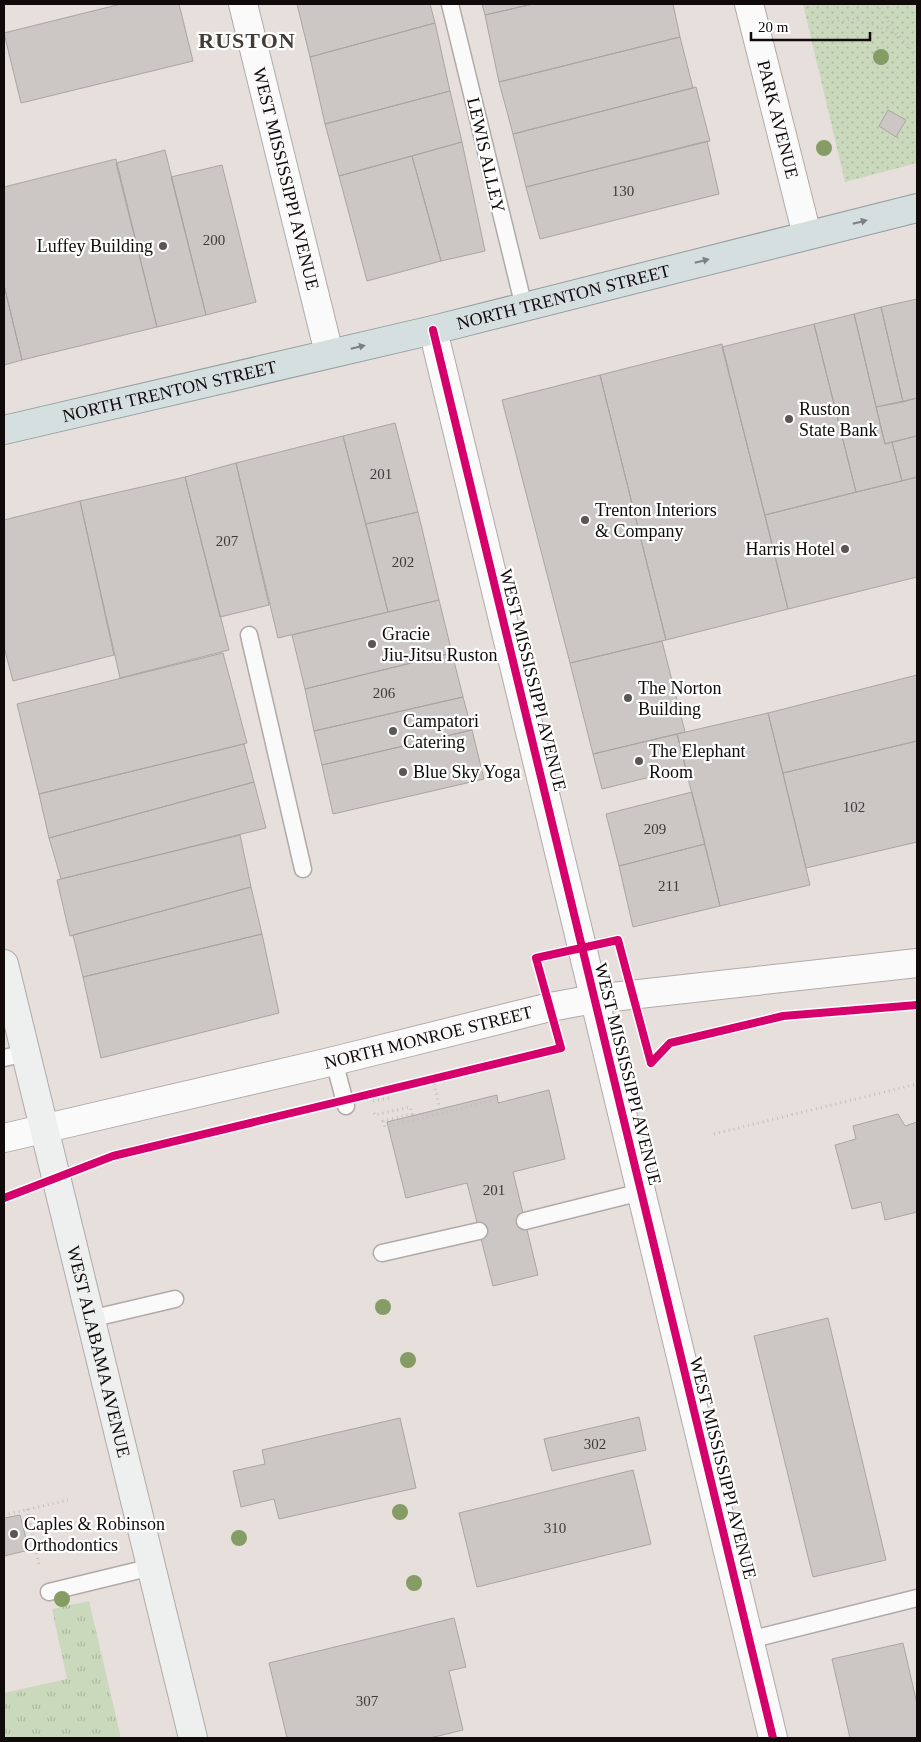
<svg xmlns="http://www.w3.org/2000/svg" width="921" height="1742" font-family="Georgia,serif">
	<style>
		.grass { fill: url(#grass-tufts) }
		.park { fill: url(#park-dots) }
		.building { fill: #ccc7c5; stroke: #aaa4a2 }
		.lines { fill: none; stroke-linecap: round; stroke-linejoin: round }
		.service-casing { stroke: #b0aaa8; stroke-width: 19 }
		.minor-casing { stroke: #b0aaa8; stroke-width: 30 }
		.secondary-casing { stroke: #b0aaa8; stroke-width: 30 }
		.trunk-casing { stroke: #949e9e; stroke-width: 30 }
		.path { stroke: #c1bfbe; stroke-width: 3; stroke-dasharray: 1 4; stroke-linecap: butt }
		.service { stroke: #fbfafa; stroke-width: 16 }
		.minor { stroke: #fbfafa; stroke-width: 28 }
		.secondary { stroke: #eef0f0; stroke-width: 28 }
		.trunk { stroke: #d6dfe0; stroke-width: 28 }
		.cycleway-casing { stroke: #fff; stroke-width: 11 }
		.cycleway { stroke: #d6006c; stroke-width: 8 }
		.tree { fill: #859c65 }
		.oneway { fill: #7d8080 }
		.poi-dot { fill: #5b5554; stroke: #fff; stroke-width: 2 }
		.labels { text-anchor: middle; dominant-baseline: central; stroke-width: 4.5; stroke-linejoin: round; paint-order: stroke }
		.number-label { font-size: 15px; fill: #3f3a39 }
		.street-label { font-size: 18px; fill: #100b0a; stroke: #fff }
		.poi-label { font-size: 18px; fill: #100b0a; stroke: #fff; text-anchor: start }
		.district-label { font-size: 22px; font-weight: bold; letter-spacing: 1px; fill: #443a36; stroke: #fff }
	</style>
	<defs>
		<pattern id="grass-tufts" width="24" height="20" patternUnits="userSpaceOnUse" patternTransform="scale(1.25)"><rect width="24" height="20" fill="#cad9bc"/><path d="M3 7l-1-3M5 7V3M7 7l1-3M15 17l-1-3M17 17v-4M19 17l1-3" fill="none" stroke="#acb9a0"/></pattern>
		<pattern id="park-dots" width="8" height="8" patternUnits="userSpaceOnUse" patternTransform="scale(1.25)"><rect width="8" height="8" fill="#cad9bc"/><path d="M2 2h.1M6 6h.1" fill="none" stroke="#acb9a0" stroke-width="1.8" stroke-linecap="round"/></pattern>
	</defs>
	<rect width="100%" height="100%" fill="#e6dfdc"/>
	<path class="grass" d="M 89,1601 L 121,1738 L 4,1738 L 4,1693 L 67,1679 L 52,1609 Z"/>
	<path class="park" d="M 803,4 L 917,4 L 917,163 L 845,182 Z"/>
	<path class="building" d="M 121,4 L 179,4 L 193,61 L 21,103 L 4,33 Z
		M 297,4 L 430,4 L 435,23 L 310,57 Z
		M 482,4 L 533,4 L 485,15 Z
		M 533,4 L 673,4 L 680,37 L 499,82 L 485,15 Z
		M 435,23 L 450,91 L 325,124 L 310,57 Z
		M 680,37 L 693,88 L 513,134 L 499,82 Z
		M 696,87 L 710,141 L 526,187 L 513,134 Z
		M 450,91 L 462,142 L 339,176 L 325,124 Z
		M 888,110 L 906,120 L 896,137 L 879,126 Z
		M 707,141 L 719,194 L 540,239 L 526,187 Z
		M 462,142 L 485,251 L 441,261 L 412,156 Z
		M 165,150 L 206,315 L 157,327 L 116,163 Z
		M 412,156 L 441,261 L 367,281 L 339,176 Z
		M 116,159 L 157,327 L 22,360 L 4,285 L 4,187 Z
		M 222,165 L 256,302 L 206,315 L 171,177 Z
		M 4,285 L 22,360 L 4,365 Z
		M 917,299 L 917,398 L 903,402 L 881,307 Z
		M 881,307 L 903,402 L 876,407 L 854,314 Z
		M 854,314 L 885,444 L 892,442 L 902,481 L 856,492 L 814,324 Z
		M 814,324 L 856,492 L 765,515 L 722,347 Z
		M 722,344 L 788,609 L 666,640 L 600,375 Z
		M 600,375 L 666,640 L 570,663 L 502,400 Z
		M 917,398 L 917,436 L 885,444 L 876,407 Z
		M 395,423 L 418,512 L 366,524 L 343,436 Z
		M 343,436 L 388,612 L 278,638 L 236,463 Z
		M 917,436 L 917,477 L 902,481 L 892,442 Z
		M 236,463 L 269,605 L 220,617 L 185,477 Z
		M 185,477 L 229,650 L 120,678 L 80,501 Z
		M 917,477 L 917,577 L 788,609 L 765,515 Z
		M 80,501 L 114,655 L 13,681 L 4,647 L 4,520 Z
		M 418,512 L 439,600 L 388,612 L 366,524 Z
		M 439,600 L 452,653 L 305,689 L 292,635 Z
		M 662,641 L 685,732 L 593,754 L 570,663 Z
		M 223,653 L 247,743 L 39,794 L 17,704 Z
		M 452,653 L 463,697 L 314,731 L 305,689 Z
		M 917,675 L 917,741 L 783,773 L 768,713 Z
		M 463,697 L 472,730 L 322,765 L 314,731 Z
		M 768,713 L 810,885 L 720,906 L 677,734 Z
		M 472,730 L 484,779 L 333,814 L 322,765 Z
		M 677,734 L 686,768 L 602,789 L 593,754 Z
		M 917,741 L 917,842 L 806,868 L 783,773 Z
		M 244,744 L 254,782 L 49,838 L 39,794 Z
		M 254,782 L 266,828 L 61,879 L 49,838 Z
		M 692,792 L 705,844 L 619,866 L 606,814 Z
		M 240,835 L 251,887 L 70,936 L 57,880 Z
		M 705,844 L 720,906 L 633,927 L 619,866 Z
		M 251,887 L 262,934 L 83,977 L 73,935 Z
		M 262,934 L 279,1013 L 101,1058 L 83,977 Z
		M 549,1090 L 565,1159 L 513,1172 L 538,1275 L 493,1286 L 467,1183 L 406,1198 L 387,1122 L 497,1095 L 498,1103 Z
		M 898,1114 L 905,1126 L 917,1122 L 917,1212 L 885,1220 L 881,1202 L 852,1209 L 835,1145 L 856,1139 L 853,1126 Z
		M 828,1318 L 886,1560 L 813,1577 L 754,1336 Z
		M 639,1417 L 646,1450 L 552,1471 L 544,1439 Z
		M 400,1418 L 416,1488 L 279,1519 L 274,1499 L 241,1507 L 233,1471 L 265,1464 L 262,1450 Z
		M 633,1470 L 651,1544 L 477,1587 L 459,1513 Z
		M 20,1515 L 29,1550 L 4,1556 L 4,1518 Z
		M 454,1618 L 466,1667 L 449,1671 L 463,1730 L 430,1738 L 287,1738 L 269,1663 Z
		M 903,1643 L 917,1704 L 917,1738 L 850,1738 L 832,1659 Z"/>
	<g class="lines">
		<defs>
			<path id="service" d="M 450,4 L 524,307
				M 249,635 L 303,869
				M 4,1058 L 26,1053
				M 334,1061 L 346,1106
				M 525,1221 L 641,1192
				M 382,1253 L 479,1231
				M 90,1319 L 175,1299
				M 49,1592 L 152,1567
				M 749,1640 L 917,1598"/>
			<g id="minor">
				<path id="s1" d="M 243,4 L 329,353"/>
				<path id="s2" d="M 749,4 L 807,235"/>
				<path d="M 433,330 L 773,1738"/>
				<path id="s3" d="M 4,1138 L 334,1061 L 550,1007 L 594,999 L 917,963"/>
			</g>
			<g id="secondary">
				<path id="s4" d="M 4,964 L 193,1738"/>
			</g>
			<g id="trunk">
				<path id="s5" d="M 4,430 L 433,330 L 917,208"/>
			</g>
		</defs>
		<use href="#service" class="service-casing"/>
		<use href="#minor" class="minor-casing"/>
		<use href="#secondary" class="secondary-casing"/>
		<use href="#trunk" class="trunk-casing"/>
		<path class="path" d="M 877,4 L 891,26 L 917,56
			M 828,22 L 854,19 L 871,24 L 901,37
			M 433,1079 L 440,1109
			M 373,1101 L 389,1098 L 386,1090
			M 374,1113 L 375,1115 L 410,1107 L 412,1114 L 383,1121 L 385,1127 L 494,1100
			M 714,1134 L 917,1084
			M 27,1509 L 39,1565
			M 4,1515 L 68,1500"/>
		<use href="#service" class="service"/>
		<use href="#minor" class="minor"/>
		<use href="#secondary" class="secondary"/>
		<use href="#trunk" class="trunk"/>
		<defs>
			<path id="cycleway" d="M 433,330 L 773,1738
				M 651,1063 L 670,1043 L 783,1016 L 917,1005
				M 4,1198 L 113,1156 L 561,1048 L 536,958 L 618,940 L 651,1063"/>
		</defs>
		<use href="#cycleway" class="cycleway-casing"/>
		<use href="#cycleway" class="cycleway"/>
	</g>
	<g class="tree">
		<circle cx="881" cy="57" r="8"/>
		<circle cx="824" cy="148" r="8"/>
		<circle cx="383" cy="1307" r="8"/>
		<circle cx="408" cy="1360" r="8"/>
		<circle cx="400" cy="1512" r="8"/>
		<circle cx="239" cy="1538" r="8"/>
		<circle cx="414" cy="1583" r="8"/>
		<circle cx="62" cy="1599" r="8"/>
	</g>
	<defs><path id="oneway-solid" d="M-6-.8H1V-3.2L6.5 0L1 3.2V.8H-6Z" transform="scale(1.25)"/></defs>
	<g class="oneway">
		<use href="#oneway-solid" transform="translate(860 222) rotate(-14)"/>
		<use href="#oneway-solid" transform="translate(702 261) rotate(-14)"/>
		<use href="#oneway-solid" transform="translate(358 347) rotate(-13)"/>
	</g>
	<g class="poi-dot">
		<circle cx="163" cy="246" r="5"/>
		<circle cx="789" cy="419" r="5"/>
		<circle cx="585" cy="520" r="5"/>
		<circle cx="845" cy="549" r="5"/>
		<circle cx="372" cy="644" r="5"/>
		<circle cx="628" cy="698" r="5"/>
		<circle cx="393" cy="731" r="5"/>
		<circle cx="639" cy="761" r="5"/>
		<circle cx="403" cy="772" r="5"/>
		<circle cx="14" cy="1534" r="5"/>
	</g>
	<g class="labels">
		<g class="number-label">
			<text x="623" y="191">130</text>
			<text x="214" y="240">200</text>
			<text x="381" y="474">201</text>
			<text x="227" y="541">207</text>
			<text x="403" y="562">202</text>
			<text x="384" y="693">206</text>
			<text x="854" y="807">102</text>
			<text x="655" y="829">209</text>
			<text x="669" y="886">211</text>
			<text x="494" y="1190">201</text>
			<text x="595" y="1444">302</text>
			<text x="555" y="1528">310</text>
			<text x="367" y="1701">307</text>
		</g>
		<g class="street-label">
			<text stroke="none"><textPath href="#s2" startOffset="119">PARK AVENUE</textPath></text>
			<text transform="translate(486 155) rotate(77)">LEWIS ALLEY</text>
			<text stroke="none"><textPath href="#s1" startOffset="180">WEST MISSISSIPPI AVENUE</textPath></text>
			<text stroke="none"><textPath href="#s5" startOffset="575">NORTH TRENTON STREET</textPath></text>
			<text stroke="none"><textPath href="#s5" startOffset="170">NORTH TRENTON STREET</textPath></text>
			<text transform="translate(533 680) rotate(76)">WEST MISSISSIPPI AVENUE</text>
			<text stroke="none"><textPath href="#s3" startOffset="436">NORTH MONROE STREET</textPath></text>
			<text transform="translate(628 1074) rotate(76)">WEST MISSISSIPPI AVENUE</text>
			<text stroke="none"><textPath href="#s4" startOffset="399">WEST ALABAMA AVENUE</textPath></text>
			<text transform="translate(723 1468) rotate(76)">WEST MISSISSIPPI AVENUE</text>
		</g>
		<g class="poi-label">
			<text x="153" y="246" text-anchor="end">Luffey Building</text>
			<text x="799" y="409">Ruston<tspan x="799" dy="21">State Bank</tspan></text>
			<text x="595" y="510">Trenton Interiors<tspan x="595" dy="21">&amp; Company</tspan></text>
			<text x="835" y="549" text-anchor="end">Harris Hotel</text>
			<text x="382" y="634">Gracie<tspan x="382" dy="21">Jiu-Jitsu Ruston</tspan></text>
			<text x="638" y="688">The Norton<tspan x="638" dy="21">Building</tspan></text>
			<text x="403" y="721">Campatori<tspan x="403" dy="21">Catering</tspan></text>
			<text x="649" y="751">The Elephant<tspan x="649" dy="21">Room</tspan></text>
			<text x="413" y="772">Blue Sky Yoga</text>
			<text x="24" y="1524">Caples &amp; Robinson<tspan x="24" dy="21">Orthodontics</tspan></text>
		</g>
		<g class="district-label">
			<text x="247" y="40">RUSTON</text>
		</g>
	</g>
	<rect width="921" height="1742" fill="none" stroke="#100b0a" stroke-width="10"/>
	<path d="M751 32v8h119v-8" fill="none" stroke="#100b0a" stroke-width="2.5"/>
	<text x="758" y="32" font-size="15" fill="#100b0a" stroke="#ffffff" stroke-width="4" paint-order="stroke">20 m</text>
</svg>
